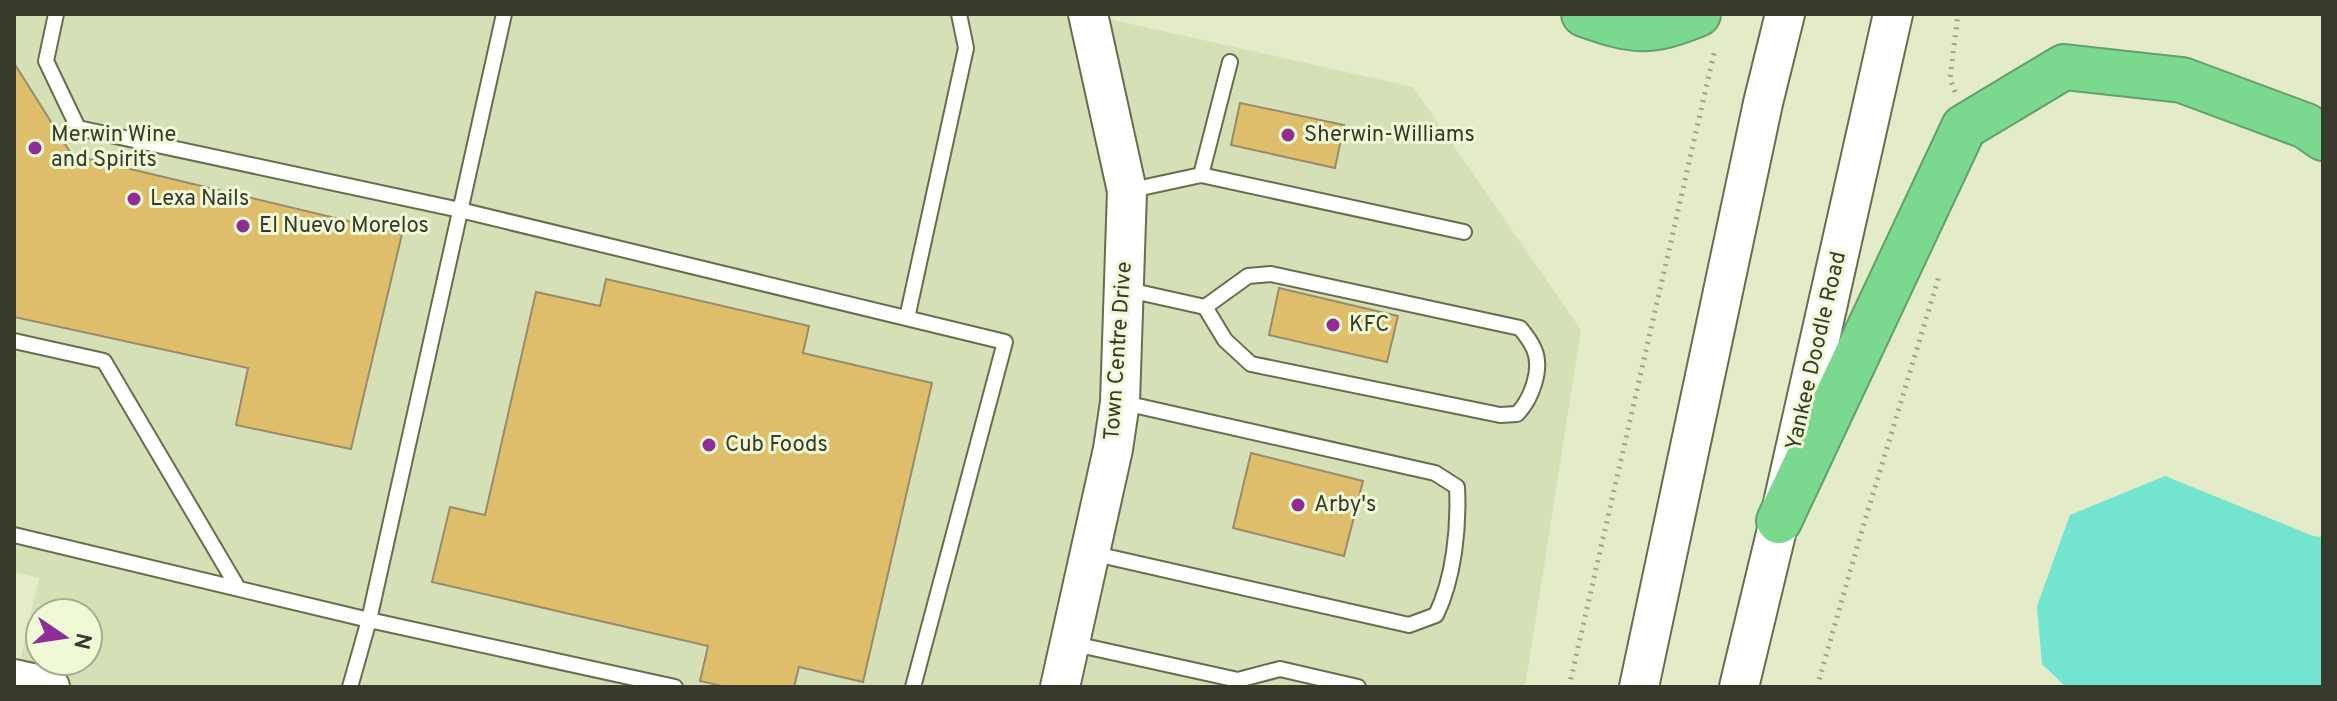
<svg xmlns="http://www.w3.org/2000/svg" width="2337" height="701" font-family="Overpass,sans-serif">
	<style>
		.built { fill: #d6e0b6; fill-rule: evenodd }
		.water { fill: #72e4cf }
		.building { fill: #debd6b; stroke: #998c6c; stroke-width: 2 }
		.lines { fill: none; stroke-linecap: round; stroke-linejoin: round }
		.lane-casing { stroke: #666e4e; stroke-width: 18 }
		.secondary-casing { stroke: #666e4e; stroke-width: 42 }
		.highway-casing { stroke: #63a06c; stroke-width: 48 }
		.path { stroke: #9ea48a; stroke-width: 5; stroke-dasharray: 2 6; stroke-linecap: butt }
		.lane { stroke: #fff; stroke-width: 14 }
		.secondary { stroke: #fff; stroke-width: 38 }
		.highway { stroke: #7bd88f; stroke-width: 44 }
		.poi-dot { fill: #8f2d95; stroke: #f0f9d5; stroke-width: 3 }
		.labels { text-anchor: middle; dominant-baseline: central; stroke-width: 6; stroke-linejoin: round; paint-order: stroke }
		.poi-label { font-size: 22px; fill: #36392b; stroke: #f0f9d5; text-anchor: start }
		.street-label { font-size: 22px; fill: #36392b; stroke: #f0f9d5 }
	</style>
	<rect width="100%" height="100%" fill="#e3ebc8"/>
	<path class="built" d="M 14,14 L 1086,14 L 1413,87 L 1581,330 L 1525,687 L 14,687 L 39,578 L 14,572 ZM 40,613 L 88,613 L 88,661 L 40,661 Z"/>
	<path class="water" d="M 2165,476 L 2313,536 L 2323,537 L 2323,687 L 2066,687 L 2042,664 L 2037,606 L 2070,515 Z"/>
	<path class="building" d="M 14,63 L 72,155 L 402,234 L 351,449 L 236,425 L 248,368 L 14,317 Z
		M 1240,103 L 1344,125 L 1335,168 L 1231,145 Z
		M 606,279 L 809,326 L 803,353 L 932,383 L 863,682 L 799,667 L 794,687 L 726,687 L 700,681 L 708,646 L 432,582 L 450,507 L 485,515 L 536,292 L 600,306 Z
		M 1279,288 L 1398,316 L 1387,362 L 1269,335 Z
		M 1251,453 L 1363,481 L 1344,556 L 1233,528 Z"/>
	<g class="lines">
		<defs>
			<path id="lane" d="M 56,14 L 46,61 L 78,128 L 460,210 L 1005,342 L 913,687
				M 1201,175 L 1230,62
				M 1127,191 L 1201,175 L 1464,232
				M 1124,289 L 1205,307 L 1225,340 L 1251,364 L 1500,415 L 1517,414 C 1531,400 1543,369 1534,349 C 1531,342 1525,334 1520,328 L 1271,274 L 1248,276 L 1205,307
				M 907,318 L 966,48 L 959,14
				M 14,341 L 104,361 L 238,588
				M 14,535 L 369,620 L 675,687
				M 1091,553 L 1409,625 L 1436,615 C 1454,578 1459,528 1457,487 L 1435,473 L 1120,402
				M 1070,643 L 1238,680 L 1280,669 L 1358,687
				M 350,687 L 369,620 L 504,14"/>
			<path id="secondary" d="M 14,679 L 50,687
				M 1060,687 L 1113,449 L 1120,402 L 1127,191 L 1088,14
				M 1639,687 L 1763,103 L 1785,14
				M 1739,687 L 1779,521 L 1893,14"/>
			<path id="highway" d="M 1584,14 C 1635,32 1648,34 1698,14
				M 1779,521 L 1964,127 L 2064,67 L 2182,80 L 2306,126 L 2323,138"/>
		</defs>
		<use href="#lane" class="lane-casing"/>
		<use href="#secondary" class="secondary-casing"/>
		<use href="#highway" class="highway-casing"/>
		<path class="path" d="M 1955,92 L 1950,78 L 1958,14
			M 1569,687 L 1715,49
			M 1817,687 L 1860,537 L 1939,276"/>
		<use href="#lane" class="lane"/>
		<use href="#secondary" class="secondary"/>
		<use href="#highway" class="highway"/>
	</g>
	<g class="poi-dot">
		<circle cx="1288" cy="135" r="8"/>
		<circle cx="35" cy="148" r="8"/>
		<circle cx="134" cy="199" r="8"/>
		<circle cx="243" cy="226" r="8"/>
		<circle cx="1333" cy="325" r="8"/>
		<circle cx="709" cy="445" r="8"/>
		<circle cx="1298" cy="505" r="8"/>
	</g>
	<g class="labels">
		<g class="poi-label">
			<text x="51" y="135">Merwin Wine<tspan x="51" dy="25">and Spirits</tspan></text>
			<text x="1304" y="135">Sherwin-Williams</text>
			<text x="150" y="199">Lexa Nails</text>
			<text x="259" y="226">El Nuevo Morelos</text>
			<text x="1349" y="325">KFC</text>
			<text x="725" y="445">Cub Foods</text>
			<text x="1314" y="505">Arby's</text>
		</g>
		<g class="street-label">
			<text transform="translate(1119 351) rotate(-86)">Town Centre Drive</text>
			<text transform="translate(1817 351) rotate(-77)">Yankee Doodle Road</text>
		</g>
	</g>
	<rect width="2337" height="701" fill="none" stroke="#36392b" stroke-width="32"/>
	<g transform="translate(64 637) rotate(103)"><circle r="38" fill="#f0f9d5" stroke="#a6ac91" stroke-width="2"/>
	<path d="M0-6L14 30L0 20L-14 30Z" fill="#8f2d95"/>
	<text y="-12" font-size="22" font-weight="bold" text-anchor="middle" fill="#36392b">N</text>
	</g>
</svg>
